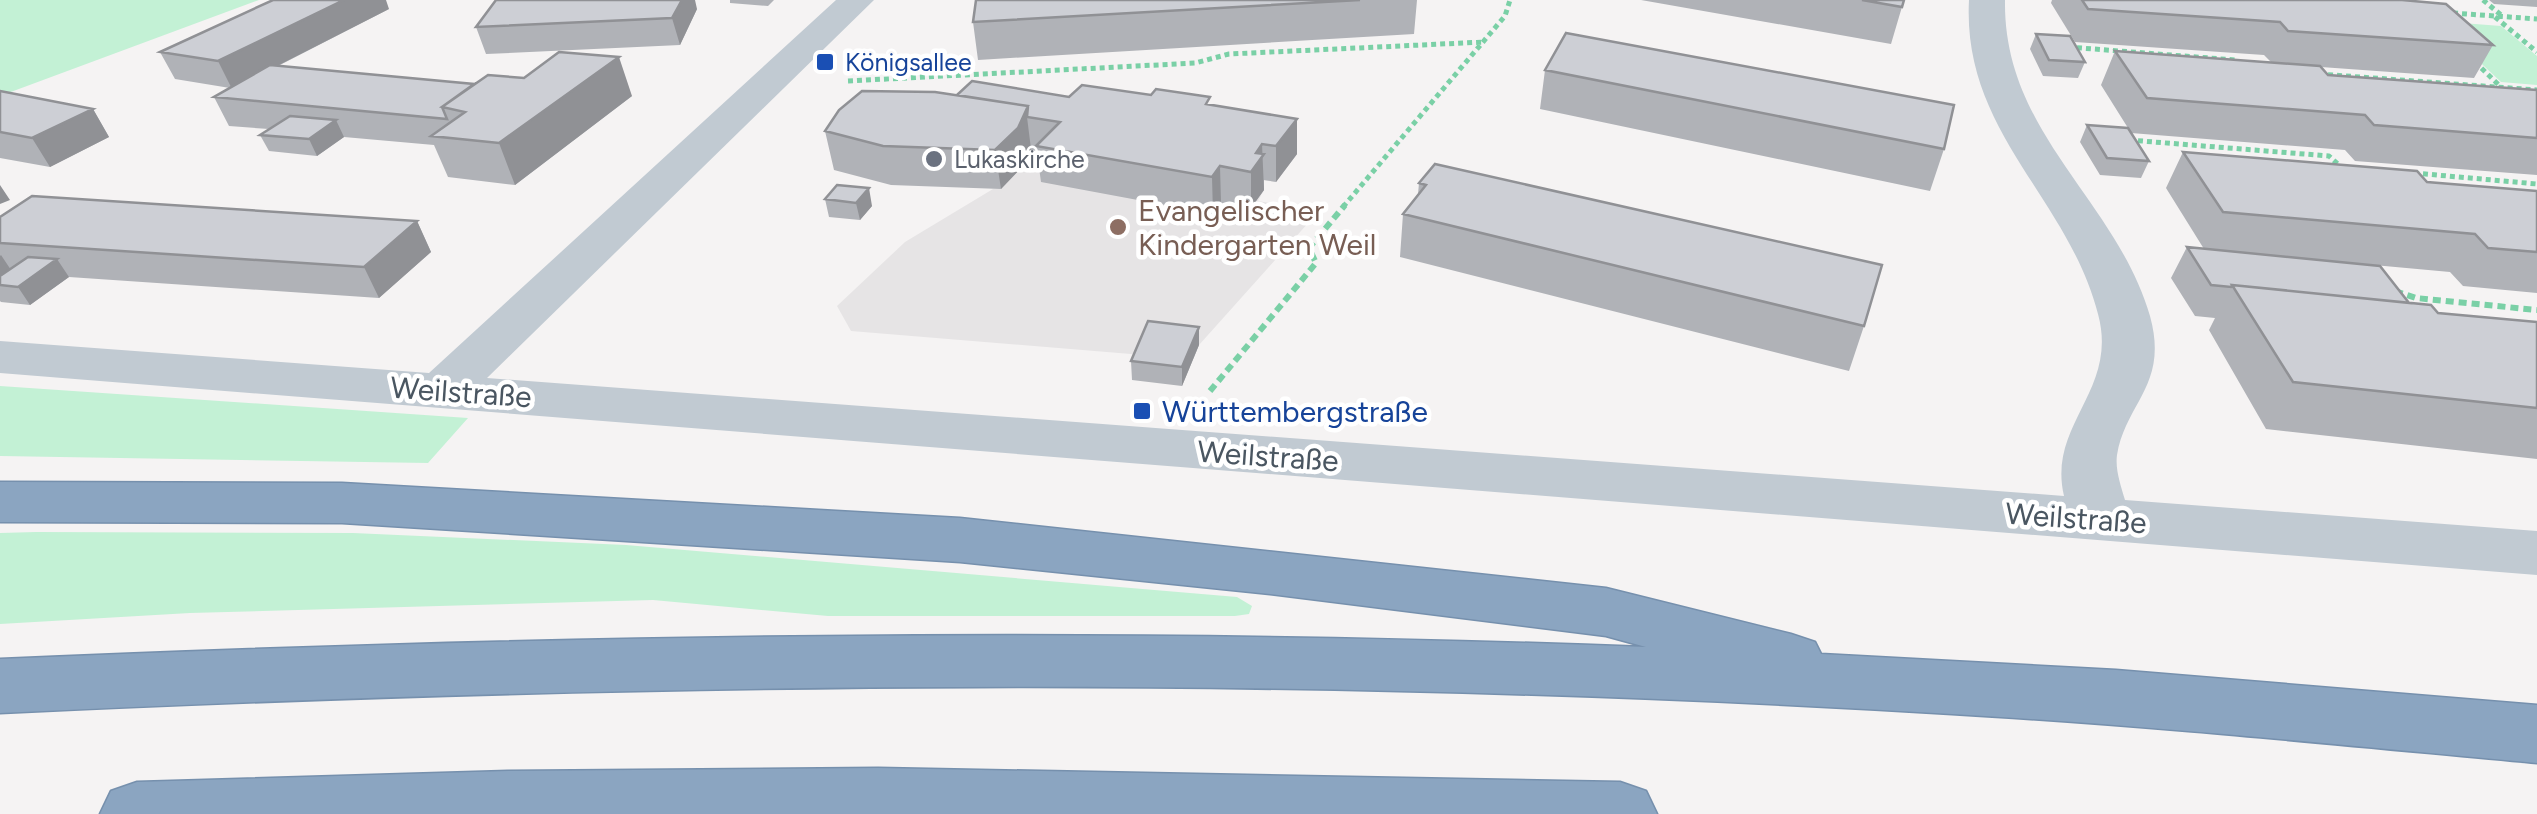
<svg xmlns="http://www.w3.org/2000/svg" width="2537" height="814" font-family="Figtree,sans-serif">
	<style>
		.education { fill: #e6e4e5 }
		.green { fill: #c3f1d5 }
		.lines { fill: none; stroke-linecap: round; stroke-linejoin: round }
		.highway-casing { stroke: #7690ad; stroke-width: 3 }
		.path-far1 { stroke: #7ad0a6; stroke-width: 5; stroke-dasharray: 5 4; stroke-linecap: butt }
		.path { stroke: #7ad0a6; stroke-width: 6; stroke-dasharray: 8 5; stroke-linecap: butt }
		.minor { fill: #c1cad2; fill-rule: evenodd }
		.highway { fill: #8ba5c1; fill-rule: evenodd }
		.wall { fill: #b0b2b7 }
		.shaded-wall { fill: #909195 }
		.building { fill: #cdcfd5; stroke: #909195; stroke-width: 2.5 }
		.transit-dot { fill: #1a4fb4; stroke: #fff; stroke-width: 4 }
		.worship-dot { fill: #6b7280; stroke: #fff; stroke-width: 4 }
		.education-dot { fill: #8d6e63; stroke: #fff; stroke-width: 4 }
		.labels { text-anchor: middle; dominant-baseline: central; stroke-width: 9; stroke-linejoin: round; paint-order: stroke }
		.far-transit-label { font-size: 25px; fill: #164399; stroke: #fff; text-anchor: start }
		.far-worship-label { font-size: 25px; fill: #5b616d; stroke: #fff; text-anchor: start }
		.education-label { font-size: 30px; fill: #785e54; stroke: #fff; text-anchor: start }
		.street-label { font-size: 30px; fill: #4a5661; stroke: #fff }
		.transit-label { font-size: 30px; fill: #164399; stroke: #fff; text-anchor: start }
	</style>
	<rect width="100%" height="100%" fill="#f5f3f3"/>
	<path class="education" d="M 1032,145 L 1297,154 L 1276,182 L 1262,180 L 1264,190 L 1258,201 L 1318,212 L 1199,345 L 1143,355 L 851,331 L 837,306 L 905,242 L 993,189 L 1001,189 L 1023,166 Z"/>
	<path class="green" d="M 0,0 L 259,0 L 0,96 Z
		M 2436,21 L 2501,26 L 2537,56 L 2537,85 L 2501,82 Z
		M 0,386 L 468,418 L 428,463 L 0,456 Z
		M 36,532 L 353,533 L 626,545 L 1237,597 L 1252,606 L 1249,614 L 1235,616 L 828,616 L 653,600 L 190,613 L 0,624 L 0,533 Z"/>
	<g class="lines">
		<defs>
			<path id="highway" d="M 0,482 L 342,483 L 960,518 L 1606,588 L 1791,634 L 1815,642 L 1821,654 L 2116,670 L 2537,705 L 2537,763 C 2342,745 2147,725 1952,714 C 1302,674 650,682 0,713 L 0,659 C 548,635 1097,626 1646,647 L 1606,636 L 1270,594 L 960,562 L 342,523 L 0,522 Z
				M 878,768 L 1620,782 L 1646,791 L 1657,814 L 100,814 L 111,791 L 137,782 L 508,771 Z"/>
		</defs>
		<use href="#highway" class="highway-casing"/>
		<path class="path-far1" d="M 2483,0 L 2501,15
			M 2453,13 L 2537,19
			M 2495,17 L 2537,52
			M 2068,47 L 2235,60
			M 2475,62 L 2502,88
			M 2319,74 L 2537,90
			M 848,81 L 1195,63 L 1229,54 L 1485,42
			M 2129,140 L 2329,156 L 2341,167
			M 2414,173 L 2537,184
			M 1343,207 L 1505,16 L 1510,0"/>
		<path class="path" d="M 2395,291 L 2416,298 L 2537,310
			M 1210,391 L 1316,263 L 1309,248 L 1345,205"/>
		<path class="minor" d="M 836,0 L 874,0 L 487,378 L 2064,496 C 2047,424 2119,391 2098,314 C 2068,197 1962,132 1969,0 L 2005,0 C 2003,134 2116,199 2150,316 C 2169,385 2126,402 2117,455 C 2115,470 2121,486 2125,500 L 2537,531 L 2537,575 L 0,373 L 0,341 L 429,373 Z"/>
		<use href="#highway" class="highway"/>
	</g>
	<path class="wall" d="M 730,0 L 774,0 L 768,6 L 730,3 Z
		M 976,0 L 1417,0 L 1414,34 L 978,60 L 973,22 Z
		M 1641,0 L 1904,0 L 1891,44 Z
		M 2052,0 L 2082,0 L 2493,45 L 2474,78 L 2321,67 L 2328,75 L 2537,90 L 2537,175 L 2355,161 L 2345,150 L 2131,133 L 2149,161 L 2141,178 L 2100,175 L 2080,142 L 2087,125 L 2128,128 L 2101,85 L 2115,51 L 2271,62 L 2264,55 L 2075,42 L 2051,3 Z
		M 2489,0 L 2537,0 L 2537,7 L 2494,4 Z
		M 389,9 L 278,66 L 474,84 L 632,96 L 515,185 L 448,177 L 434,145 L 344,137 L 317,156 L 269,151 L 260,135 L 269,129 L 229,126 L 214,97 L 230,88 L 175,79 L 160,52 Z
		M 697,9 L 680,45 L 486,54 L 476,27 Z
		M 2036,34 L 2085,62 L 2078,78 L 2043,76 L 2030,49 Z
		M 1545,70 L 1944,149 L 1930,191 L 1540,109 Z
		M 0,91 L 93,109 L 109,137 L 50,167 L 0,158 Z
		M 957,95 L 1069,97 L 1211,105 L 1297,154 L 1276,182 L 1264,180 L 1264,190 L 1251,208 L 1221,203 L 1213,214 L 1041,182 L 1037,153 L 1031,152 L 1031,149 L 1023,166 L 1001,189 L 891,185 L 834,170 L 825,131 Z
		M 2183,152 L 2427,182 L 2537,191 L 2537,293 L 2463,286 L 2450,272 L 2308,259 L 2409,303 L 2438,313 L 2537,322 L 2537,459 L 2266,429 L 2209,330 L 2215,318 L 2195,316 L 2171,278 L 2187,247 L 2204,249 L 2166,188 Z
		M 1419,183 L 1864,326 L 1849,371 L 1400,257 L 1403,214 L 1418,194 Z
		M 825,199 L 872,206 L 860,220 L 829,217 Z
		M 0,217 L 417,221 L 431,252 L 379,298 L 69,277 L 30,305 L 1,302 L 0,301 Z
		M 1199,327 L 1199,345 L 1182,386 L 1132,380 L 1131,361 Z"/>
	<path class="shaded-wall" d="M 344,0 L 386,0 L 389,9 L 232,89 L 218,61 Z
		M 682,0 L 695,0 L 697,9 L 680,45 L 672,18 Z
		M 619,57 L 632,96 L 515,185 L 499,143 Z
		M 1028,106 L 1027,117 L 1031,149 L 1023,166 L 1001,189 L 995,150 Z
		M 93,109 L 109,137 L 50,167 L 32,138 Z
		M 1297,119 L 1297,154 L 1276,182 L 1276,146 Z
		M 336,120 L 344,137 L 317,156 L 309,139 Z
		M 1262,144 L 1264,190 L 1251,208 L 1251,172 L 1256,153 Z
		M 1220,166 L 1221,203 L 1213,214 L 1212,177 Z
		M 0,185 L 10,200 L 0,204 Z
		M 869,188 L 872,206 L 860,220 L 856,203 Z
		M 417,221 L 431,252 L 379,298 L 364,267 Z
		M 1,255 L 13,273 L 0,282 L 0,256 Z
		M 57,259 L 69,277 L 30,305 L 18,287 Z
		M 1199,327 L 1199,345 L 1182,386 L 1182,367 Z"/>
	<path class="building" d="M 273,0 L 344,0 L 218,61 L 160,52 Z
		M 496,0 L 682,0 L 672,18 L 476,27 Z
		M 976,0 L 1360,0 L 973,22 Z
		M 1862,0 L 1904,0 L 1902,7 Z
		M 2082,0 L 2402,0 L 2446,4 L 2493,45 L 2288,31 L 2280,22 L 2088,9 Z
		M 1566,33 L 1954,105 L 1944,149 L 1545,70 Z
		M 2036,34 L 2070,36 L 2085,62 L 2049,60 Z
		M 2115,51 L 2320,66 L 2328,75 L 2537,90 L 2537,138 L 2374,125 L 2365,115 L 2147,98 Z
		M 559,52 L 619,57 L 499,143 L 431,136 L 465,112 L 442,107 L 488,75 L 524,78 Z
		M 270,65 L 474,84 L 442,107 L 447,119 L 214,97 Z
		M 972,81 L 1069,97 L 1082,85 L 1151,95 L 1156,89 L 1210,97 L 1206,104 L 1297,119 L 1276,146 L 1262,144 L 1256,153 L 1264,154 L 1251,172 L 1220,166 L 1212,177 L 1036,146 L 1060,122 L 1027,117 L 1028,106 L 957,95 Z
		M 0,91 L 93,109 L 32,138 L 0,132 Z
		M 862,91 L 935,92 L 1028,106 L 1018,128 L 995,150 L 883,146 L 825,131 L 839,110 Z
		M 290,116 L 336,120 L 309,139 L 260,135 Z
		M 2087,125 L 2128,128 L 2149,161 L 2107,158 Z
		M 2183,152 L 2417,171 L 2427,182 L 2537,191 L 2537,252 L 2488,248 L 2475,234 L 2223,212 Z
		M 1435,164 L 1882,265 L 1864,326 L 1403,214 L 1426,185 L 1419,183 Z
		M 837,185 L 869,188 L 856,203 L 825,199 Z
		M 32,196 L 417,221 L 364,267 L 0,243 L 0,217 Z
		M 2187,247 L 2380,266 L 2409,303 L 2232,285 L 2231,287 L 2211,285 Z
		M 28,257 L 57,259 L 18,287 L 0,285 L 0,276 Z
		M 2232,285 L 2431,305 L 2438,313 L 2537,322 L 2537,408 L 2293,382 Z
		M 1148,321 L 1199,327 L 1182,367 L 1131,361 Z"/>
	<g class="transit-dot">
		<rect x="815" y="52" width="20" height="20" rx="5"/>
		<rect x="1132" y="401" width="20" height="20" rx="5"/>
	</g>
	<circle class="worship-dot" cx="934" cy="159" r="10"/>
	<circle class="education-dot" cx="1118" cy="227" r="10"/>
	<g class="labels">
		<g class="far-transit-label">
			<text x="845" y="62">Königsallee</text>
		</g>
		<g class="far-worship-label">
			<text x="954" y="159">Lukaskirche</text>
		</g>
		<g class="education-label">
			<text x="1138" y="210">Evangelischer<tspan x="1138" dy="34">Kindergarten Weil</tspan></text>
		</g>
		<g class="street-label">
			<text transform="translate(461 392) rotate(4)">Weilstraße</text>
			<text transform="translate(1268 456) rotate(4)">Weilstraße</text>
			<text transform="translate(2076 518) rotate(4)">Weilstraße</text>
		</g>
		<g class="transit-label">
			<text x="1162" y="411">Württembergstraße</text>
		</g>
	</g>
</svg>
